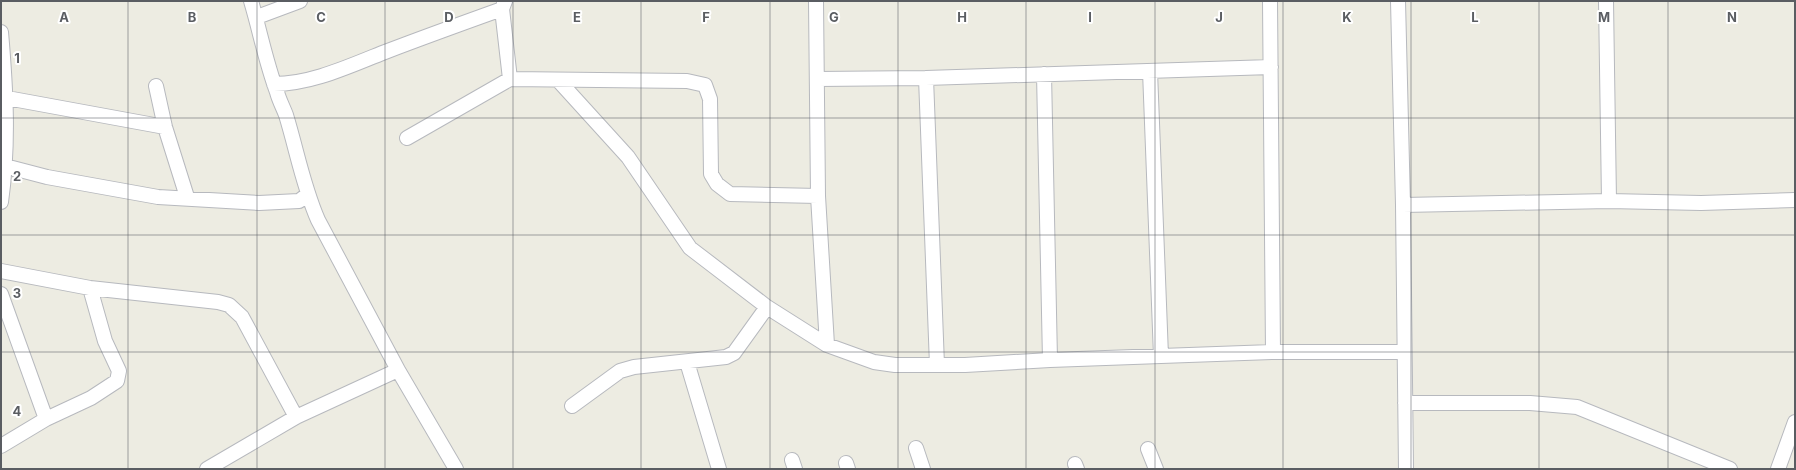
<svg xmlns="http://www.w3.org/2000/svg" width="1796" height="470" font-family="Inter,sans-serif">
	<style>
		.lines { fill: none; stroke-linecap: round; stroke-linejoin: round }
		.street-casing { stroke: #b7b9be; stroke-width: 16 }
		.street { stroke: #fff; stroke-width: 14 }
		.grid { fill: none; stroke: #5a5d62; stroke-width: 1; stroke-opacity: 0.55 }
		.grid-label { font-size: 13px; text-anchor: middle; font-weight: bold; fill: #5a5d62; stroke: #fff; stroke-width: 4; stroke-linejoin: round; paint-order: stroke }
	</style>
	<rect width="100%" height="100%" fill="#edece2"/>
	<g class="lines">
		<defs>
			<path id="street" d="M 251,1 C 260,31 266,63 277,92 C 279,100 283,107 286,115 C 297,151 303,186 318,220 L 398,370 L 456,469
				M 505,1 L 502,9 L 510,79
				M 816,1 L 818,196 L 827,345
				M 1270,1 L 1273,352
				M 1398,1 L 1403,205 L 1406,469
				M 1606,1 L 1609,201
				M 257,17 L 300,1
				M 1,32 C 6,90 9,144 1,202
				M 1150,71 L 1161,356
				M 1044,74 L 1050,360
				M 926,78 L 937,365
				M 817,79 L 926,78 L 1271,67
				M 558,80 L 628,157 L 690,248 L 767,307 L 827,345 L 874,362 L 895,365 L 965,365 L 1050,360 L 1273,352 L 1404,352
				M 274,84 C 312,84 349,66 385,52 C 424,37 463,23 502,9
				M 156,86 L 165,127 L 187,197
				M 7,98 L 165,127
				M 407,138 L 510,79 L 687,81 L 705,85 L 710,99 L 711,174 L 717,184 L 730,194 L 818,196
				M 1,165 L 47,177 L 158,197 L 259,203 L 299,201 L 307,195
				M 1403,205 L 1609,201 L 1701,203 L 1795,200
				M 1,271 L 90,288 L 218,302 L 229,305 L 242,317 L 296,417
				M 1,294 L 46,419
				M 687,362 L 719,469
				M 1405,403 L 1530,403 L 1577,407 L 1730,469
				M 572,406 L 620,371 L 634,367 L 726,357 L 734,353 L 767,307
				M 1,446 L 46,419 L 91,398 L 117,381 L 119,371 L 105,341 L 90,288
				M 916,448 L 923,469
				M 1148,449 L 1156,469
				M 792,460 L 795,469
				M 846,463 L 848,469
				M 1075,464 L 1077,469
				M 207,469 L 296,417 L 398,370
				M 1778,469 L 1795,422"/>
		</defs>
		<use href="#street" class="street-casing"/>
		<use href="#street" class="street"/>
	</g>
	<path class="grid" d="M 128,1 L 128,469M 257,1 L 257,469M 385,1 L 385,469M 513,1 L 513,469M 641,1 L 641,469M 770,1 L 770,469M 898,1 L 898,469M 1026,1 L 1026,469M 1155,1 L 1155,469M 1283,1 L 1283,469M 1411,1 L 1411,469M 1539,1 L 1539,469M 1668,1 L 1668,469M 1,118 L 1795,118M 1,235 L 1795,235M 1,352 L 1795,352"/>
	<g class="grid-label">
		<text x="64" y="22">A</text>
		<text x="192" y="22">B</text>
		<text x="321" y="22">C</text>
		<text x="449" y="22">D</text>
		<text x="577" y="22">E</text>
		<text x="706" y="22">F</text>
		<text x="834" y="22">G</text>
		<text x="962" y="22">H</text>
		<text x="1090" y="22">I</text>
		<text x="1219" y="22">J</text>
		<text x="1347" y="22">K</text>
		<text x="1475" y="22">L</text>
		<text x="1604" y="22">M</text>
		<text x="1732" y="22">N</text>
		<text x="17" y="63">1</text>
		<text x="17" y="181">2</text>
		<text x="17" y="298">3</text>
		<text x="17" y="416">4</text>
	</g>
	<rect width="1796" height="470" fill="none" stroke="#5a5d62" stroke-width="4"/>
</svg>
